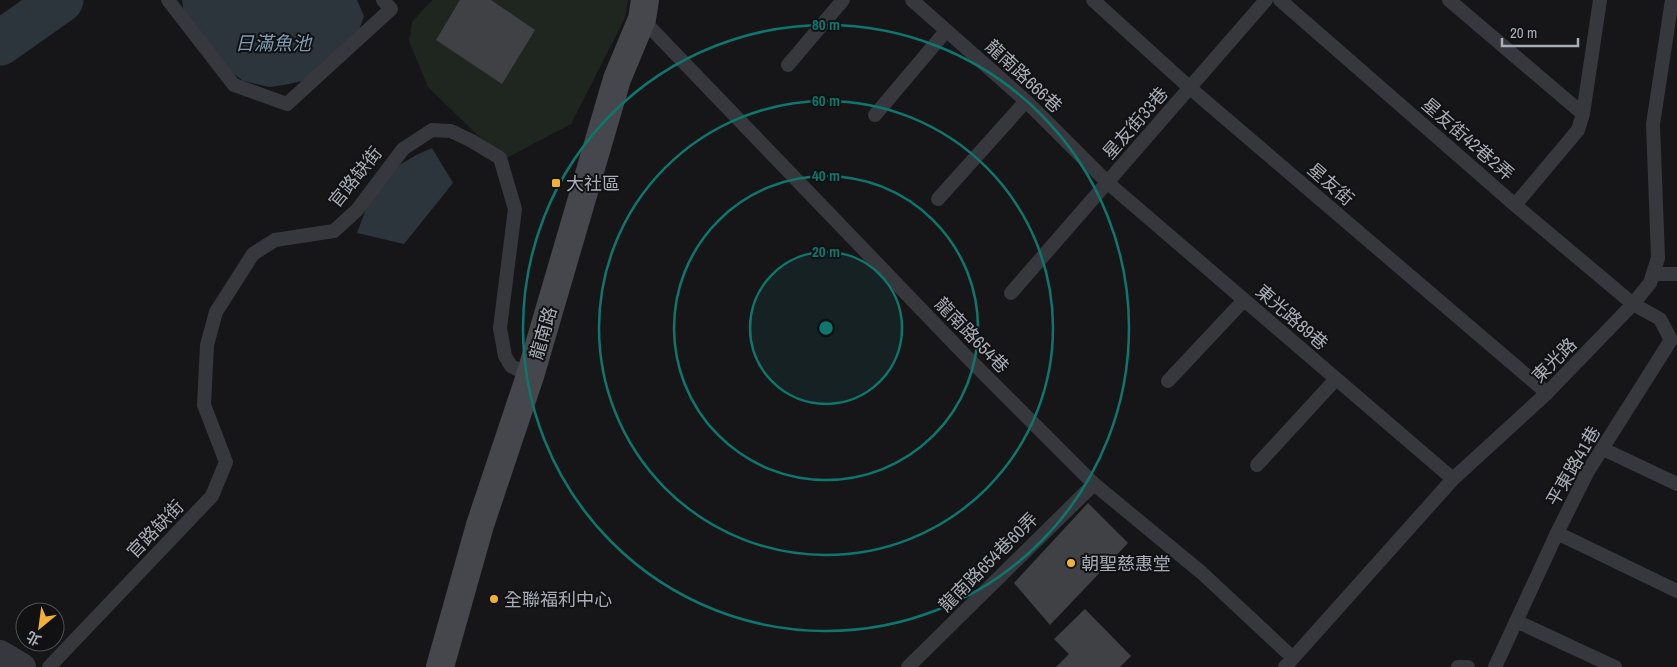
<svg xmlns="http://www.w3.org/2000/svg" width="1677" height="667" font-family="'Archivo Narrow','Noto Sans TC',sans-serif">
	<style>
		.green { fill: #1e261f }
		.water { fill: #2c353c }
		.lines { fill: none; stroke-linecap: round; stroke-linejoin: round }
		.river { stroke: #2c353c; stroke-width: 45 }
		.building { fill: #404145 }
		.service { stroke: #37383d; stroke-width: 14 }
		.minor { stroke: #37383d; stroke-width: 28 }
		.secondary { stroke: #45474d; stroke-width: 28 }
		.ring { fill: none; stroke: #0f766e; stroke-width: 2.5 }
		.poi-dot { fill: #f2b134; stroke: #111113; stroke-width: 2 }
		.labels { text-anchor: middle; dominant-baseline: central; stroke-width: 4; stroke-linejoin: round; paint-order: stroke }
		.street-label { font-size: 18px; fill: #a8adb8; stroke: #111113 }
		.poi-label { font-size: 18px; fill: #a8adb8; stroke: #111113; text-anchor: start }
		.water-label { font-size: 19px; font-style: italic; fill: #7f9bb3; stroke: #111113 }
		.centre { fill: #0f766e; stroke: #111113; stroke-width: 2.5 }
		.ring-label { font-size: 15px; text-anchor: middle; font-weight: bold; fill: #0f766e; stroke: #111113; stroke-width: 4; stroke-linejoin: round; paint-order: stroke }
	</style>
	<rect width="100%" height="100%" fill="#161618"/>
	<path class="green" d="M 432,0 L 628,0 L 625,18 L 571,124 L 503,160 L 428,87 L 409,41 L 412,22 Z"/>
	<path class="water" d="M 182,0 L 357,0 L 364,16 L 358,33 L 307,80 L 284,85 L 269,87 L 243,81 L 229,70 L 184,13 Z
		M 432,148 L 453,183 L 404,244 L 357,233 L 366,209 L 393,169 L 416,155 Z"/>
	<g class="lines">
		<path class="river" d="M 0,43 L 61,0"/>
	</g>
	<path class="building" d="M 460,0 L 491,0 L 535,30 L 502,84 L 436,40 Z
		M 1088,503 L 1128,543 L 1050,625 L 1014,583 Z
		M 1085,609 L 1131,656 L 1120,667 L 1056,667 L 1069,654 L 1054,639 Z"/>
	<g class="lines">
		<path class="service" d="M 168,0 L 234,85 L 287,104 L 391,9 L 383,0
			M 912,0 L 1026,101 L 1108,183 L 1453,479
			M 1093,0 L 1190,88 L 1547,393
			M 1280,0 L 1515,205 L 1633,304 L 1660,319 L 1671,340 L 1588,471 L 1557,533 L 1495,667
			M 1449,0 L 1583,114
			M 642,19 L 967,357 L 1094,484 L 1202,573 L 1293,658
			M 788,65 L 843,0
			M 875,115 L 946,31
			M 938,199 L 1026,101
			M 1515,205 L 1578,130 L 1583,114 L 1600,0
			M 1653,274 L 1677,274
			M 1011,293 L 1266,0
			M 1168,381 L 1244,300
			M 1603,449 L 1677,484
			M 1257,465 L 1336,379
			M 1557,533 L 1677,591
			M 1516,621 L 1615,667
			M 49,667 L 212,496 L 226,462 L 204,405 L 207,345 L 216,312 L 253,254 L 275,240 L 334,231 L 357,210 L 403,149 L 432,130 L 451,131 L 470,140 L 500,158 L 515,209 L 500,328 L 505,356 L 511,366 L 530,376
			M 908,667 L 1094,484
			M 1285,667 L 1453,479 L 1547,393 L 1633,304 L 1650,283 L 1658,258 L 1653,124 L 1672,0
			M 1458,667 L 1468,667"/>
		<path class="minor" d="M 0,654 L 22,667"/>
		<path class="secondary" d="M 440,667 L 480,525 L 530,376 L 617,79 L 642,19 L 645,0"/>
	</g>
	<circle cx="826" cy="328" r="76" fill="#0f766e" fill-opacity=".12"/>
	<g class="ring">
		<circle cx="826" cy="328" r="76"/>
		<circle cx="826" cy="328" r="152"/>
		<circle cx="826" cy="328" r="227"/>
		<circle cx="826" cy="328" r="303"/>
	</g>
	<g class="poi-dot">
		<rect x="551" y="178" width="10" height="10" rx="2.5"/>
		<circle cx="1071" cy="563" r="5"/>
		<circle cx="494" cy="599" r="5"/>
	</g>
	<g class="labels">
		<g class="street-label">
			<text transform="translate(1024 76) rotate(43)">龍南路666巷</text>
			<text transform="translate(1135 123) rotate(-49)">星友街33巷</text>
			<text transform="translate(1468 139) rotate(41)">星友街42巷2弄</text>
			<text transform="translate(355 177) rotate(-51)">官路缺街</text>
			<text transform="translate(1331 184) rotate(41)">星友街</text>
			<text transform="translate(1292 317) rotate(41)">東光路89巷</text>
			<text transform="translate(543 333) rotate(-74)">龍南路</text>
			<text transform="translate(972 335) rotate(46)">龍南路654巷</text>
			<text transform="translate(1554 360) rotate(-45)">東光路</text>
			<text transform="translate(1573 466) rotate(-60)">平東路41巷</text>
			<text transform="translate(155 529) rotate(-46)">官路缺街</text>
			<text transform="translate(988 562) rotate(-45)">龍南路654巷60弄</text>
		</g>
		<g class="poi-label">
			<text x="566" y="183">大社區</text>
			<text x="1081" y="563">朝聖慈惠堂</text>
			<text x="504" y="599">全聯福利中心</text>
		</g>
		<g class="water-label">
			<text x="273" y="43">日滿魚池</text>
		</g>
	</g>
	<circle cx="826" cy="328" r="8" class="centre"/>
	<g class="ring-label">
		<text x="826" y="30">80 m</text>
		<text x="826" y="106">60 m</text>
		<text x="826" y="181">40 m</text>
		<text x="826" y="257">20 m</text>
	</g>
	<g transform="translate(40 627) rotate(209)"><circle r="24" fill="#111113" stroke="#4d4f55"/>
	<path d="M0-4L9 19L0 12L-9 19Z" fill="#f2b134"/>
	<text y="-8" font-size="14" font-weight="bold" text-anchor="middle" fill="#a8adb8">北</text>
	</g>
	<path d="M1502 38v8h76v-8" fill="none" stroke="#a8adb8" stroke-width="2.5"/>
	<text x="1510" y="38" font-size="15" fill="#a8adb8" stroke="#111113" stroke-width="4" paint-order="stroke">20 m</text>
</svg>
